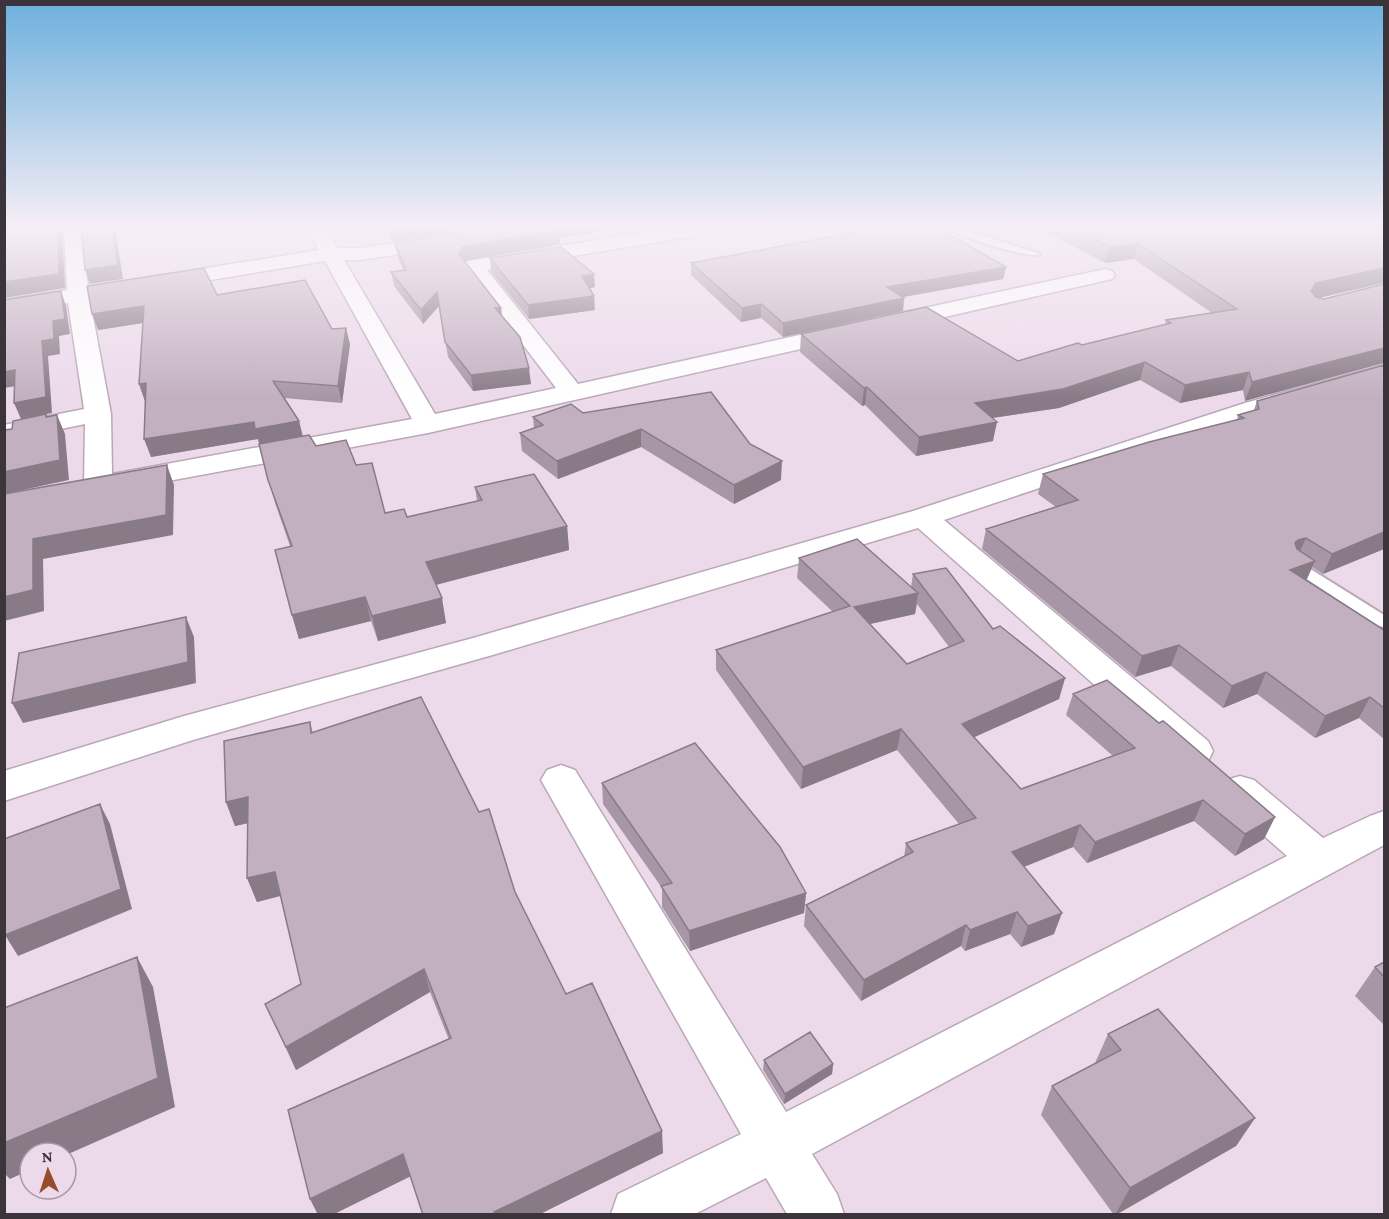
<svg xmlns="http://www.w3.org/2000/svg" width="1389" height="1219" font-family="'Crimson Pro',serif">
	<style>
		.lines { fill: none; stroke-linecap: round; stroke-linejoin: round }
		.lane-casing { stroke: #b9a8b8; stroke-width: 4 }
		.street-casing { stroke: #b9a8b8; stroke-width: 3 }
		.lane { fill: #fff; fill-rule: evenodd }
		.street { fill: #fff; fill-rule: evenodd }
		.wall { fill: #a797a6; fill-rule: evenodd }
		.shaded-wall { fill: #887b87 }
		.building { fill: #c2b0c1; stroke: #887b87; stroke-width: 1.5 }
	</style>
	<rect width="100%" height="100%" fill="#ecdaeb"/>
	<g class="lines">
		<defs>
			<path id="lane" d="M 948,228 L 962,228 L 1040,254 C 1031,260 959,236 948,228 Z
				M 1296,560 L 1384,615 L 1384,627 L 1378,626 L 1290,568 L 1288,565 L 1290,562 Z"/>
			<path id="street" d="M 64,228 L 82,228 L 88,287 L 319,250 L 307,228 L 325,228 L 337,248 L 360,248 L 441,236 L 448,238 L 451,242 L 448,246 L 441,248 L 360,260 L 344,260 L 435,414 L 556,388 L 463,266 L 466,262 L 473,260 L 672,228 L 716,228 L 714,232 L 707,234 L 487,270 L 578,384 L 845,325 L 853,327 L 856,332 L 853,337 L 845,339 L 428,433 L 98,494 L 88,491 L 84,485 L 85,424 L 4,441 L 4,425 L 84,409 L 68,303 L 4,313 L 4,300 L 67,290 ZM 325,261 L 412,419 L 112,474 L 111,414 L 90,300 Z
				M 1105,269 L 1112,271 L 1115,275 L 1112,279 L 892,329 L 884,327 L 881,322 L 884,317 L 892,315 Z
				M 1384,365 L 1384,379 L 1263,413 L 944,520 L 1208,741 L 1213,751 L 1208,761 L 1194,765 L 1180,761 L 918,528 L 496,654 L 193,740 L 4,801 L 4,771 L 184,716 L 473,638 L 913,511 L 1245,403 Z
				M 561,765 L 575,770 L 786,1112 L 1287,856 L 1226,802 L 1220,791 L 1226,780 L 1240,776 L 1254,780 L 1323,838 L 1370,816 L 1384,811 L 1384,845 L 812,1154 L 837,1194 L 844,1214 L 787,1214 L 766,1178 L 695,1214 L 611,1214 L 618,1194 L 741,1134 L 541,780 L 547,770 Z"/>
		</defs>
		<use href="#lane" class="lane-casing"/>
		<use href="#street" class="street-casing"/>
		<use href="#lane" class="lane"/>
		<use href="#street" class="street"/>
	</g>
	<path class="wall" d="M 387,228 L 615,228 L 615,229 L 560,238 L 560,244 L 465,261 L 503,317 L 531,384 L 473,391 L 448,357 L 439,306 L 423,324 L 394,286 L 391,272 L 403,270 L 398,257 L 395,243 L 453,234 L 449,233 L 392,241 Z
		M 847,228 L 938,228 L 1006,267 L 1003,279 L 904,297 L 903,311 L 783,337 L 761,318 L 741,322 L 691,275 L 691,263 L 848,234 Z
		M 1038,228 L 1384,228 L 1384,284 L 1383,283 L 1318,298 L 1245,401 L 1243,390 L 1180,403 L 1140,380 L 1059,408 L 993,418 L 993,441 L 916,456 L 865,405 L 862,406 L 800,352 L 801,334 L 1018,361 L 1165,325 L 1166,320 L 1212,313 L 1134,259 L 1105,263 Z
		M 490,258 L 595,287 L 589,288 L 595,310 L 529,319 L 491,272 Z
		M 217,295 L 332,329 L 350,344 L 342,403 L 284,398 L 299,421 L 303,436 L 316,446 L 356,465 L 385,513 L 407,517 L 477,501 L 475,487 L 567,526 L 569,550 L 436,585 L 446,623 L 378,641 L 371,621 L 299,639 L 292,615 L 290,546 L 275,503 L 258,439 L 151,457 L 146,401 L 145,401 L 139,384 L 143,323 L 98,330 Z
		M 1257,401 L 1384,549 L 1323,574 L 1312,567 L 1306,581 L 1384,630 L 1384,739 L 1359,718 L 1315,738 L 1257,694 L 1223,708 L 1171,666 L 1135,677 L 982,549 L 986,529 L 1056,507 L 1038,494 L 1043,474 L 1237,420 L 1238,415 L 1254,410 Z
		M 583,413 L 750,444 L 781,480 L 734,504 L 641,447 L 558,479 L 522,451 L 520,433 L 534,428 L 533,417 Z
		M 799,558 L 911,587 L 913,574 L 1065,678 L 1059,699 L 974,737 L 1021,789 L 1113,756 L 1066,715 L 1073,694 L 1275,817 L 1264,839 L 1235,856 L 1194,821 L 1087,863 L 1073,847 L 1024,867 L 1054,934 L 1021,947 L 1010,934 L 965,951 L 961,946 L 861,1001 L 804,926 L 806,905 L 904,857 L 906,843 L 959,824 L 897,750 L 801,789 L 716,670 L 716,650 L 833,612 L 797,578 ZM 917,604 L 949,647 L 907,664 L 869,624 L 915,614 Z
		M 310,722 L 313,733 L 515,892 L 566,994 L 663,1153 L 538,1215 L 423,1215 L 411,1176 L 332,1215 L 318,1215 L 449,1040 L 430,992 L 296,1070 L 265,1004 L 301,984 L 280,896 L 257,902 L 247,878 L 248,823 L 235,826 L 226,802 Z
		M 602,783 L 806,893 L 804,913 L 690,951 L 662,907 L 662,888 L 603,804 Z
		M 1384,962 L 1384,1025 L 1355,996 L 1375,967 Z
		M 1108,1034 L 1255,1118 L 1236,1146 L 1116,1215 L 1114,1215 L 1041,1115 L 1052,1086 L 1096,1063 L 1095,1063 Z
		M 764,1060 L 833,1064 L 832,1074 L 784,1104 L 763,1070 Z"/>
	<path class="shaded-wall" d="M 58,228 L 62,228 L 65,288 L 4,298 L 4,282 Z
		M 112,228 L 118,228 L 115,228 L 123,279 L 90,284 L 85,270 Z
		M 255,228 L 281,228 L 256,232 Z
		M 389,228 L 448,228 L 449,233 L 392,241 Z
		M 555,228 L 615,228 L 615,229 L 560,238 L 560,244 L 464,261 L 459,254 L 462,247 Z
		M 1138,244 L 1134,259 L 1105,263 L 1109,247 Z
		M 1006,267 L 1003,279 L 885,300 L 887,287 Z
		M 1384,268 L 1384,280 L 1383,283 L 1310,300 L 1311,291 L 1316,283 Z
		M 594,274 L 595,287 L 583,290 L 582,276 Z
		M 61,291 L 66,306 L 70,334 L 59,336 L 60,354 L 48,356 L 52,413 L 46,414 L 54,433 L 21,419 L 14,403 L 42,341 Z
		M 437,292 L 439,306 L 423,324 L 421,310 Z
		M 594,296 L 595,310 L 529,319 L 528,305 Z
		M 904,298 L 903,311 L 783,337 L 783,323 Z
		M 761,304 L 761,318 L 741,322 L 742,308 Z
		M 144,306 L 149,322 L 98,330 L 92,314 Z
		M 495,308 L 501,308 L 503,322 Z
		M 346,328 L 350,344 L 342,403 L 338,386 Z
		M 1384,348 L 1384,363 L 1245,401 L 1252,382 Z
		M 1145,362 L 1140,380 L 1059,408 L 971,421 L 975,403 Z
		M 529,368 L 531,384 L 473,391 L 471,375 Z
		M 15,370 L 22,385 L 4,388 L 4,372 Z
		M 1249,372 L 1243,390 L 1180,403 L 1185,385 Z
		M 146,383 L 152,400 L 145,401 L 139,384 Z
		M 867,387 L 865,405 L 862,406 L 864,388 Z
		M 57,415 L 65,434 L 69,480 L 4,494 L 4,472 Z
		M 299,421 L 303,439 L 260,447 L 258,439 L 151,457 L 144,439 L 254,422 Z
		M 997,422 L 993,441 L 916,456 L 919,437 Z
		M 641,429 L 641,447 L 558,479 L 557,461 Z
		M 782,461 L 781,480 L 734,504 L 734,485 Z
		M 167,465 L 174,485 L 173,535 L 43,559 L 44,611 L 4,621 L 4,597 L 33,539 Z
		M 567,526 L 569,550 L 431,586 L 426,562 Z
		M 1384,532 L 1384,549 L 1323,574 L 1332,554 Z
		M 1306,538 L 1297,558 L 1295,543 L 1298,540 Z
		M 1315,561 L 1306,581 L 1290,570 Z
		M 918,593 L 915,614 L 852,628 L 854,607 Z
		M 365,597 L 371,621 L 299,639 L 292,615 Z
		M 442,598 L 446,623 L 378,641 L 372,616 Z
		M 186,617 L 194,637 L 196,683 L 23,723 L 12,703 Z
		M 1179,645 L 1171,666 L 1135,677 L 1142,656 Z
		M 1266,672 L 1257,694 L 1223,708 L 1232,686 Z
		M 1065,678 L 1059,699 L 957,745 L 962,724 Z
		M 1370,697 L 1359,718 L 1315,738 L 1325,716 Z
		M 901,729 L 897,750 L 801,789 L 803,767 Z
		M 248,797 L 257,821 L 235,826 L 226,802 Z
		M 1203,800 L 1194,821 L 1087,863 L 1095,842 Z
		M 100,804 L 110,824 L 132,909 L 18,956 L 5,935 Z
		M 1275,817 L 1264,839 L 1235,856 L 1245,834 Z
		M 1080,825 L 1073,847 L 1006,874 L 1012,852 Z
		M 275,872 L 284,895 L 257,902 L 247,878 Z
		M 806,893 L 804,913 L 690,951 L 689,931 Z
		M 1017,912 L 1010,934 L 965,951 L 970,930 Z
		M 1062,913 L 1054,934 L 1021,947 L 1028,926 Z
		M 966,925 L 961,946 L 861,1001 L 864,980 Z
		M 137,957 L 153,987 L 175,1107 L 66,1155 L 66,1153 L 30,1153 L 30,1170 L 10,1179 L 4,1173 L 4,1143 Z
		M 424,969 L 430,992 L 296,1070 L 286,1047 Z
		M 833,1064 L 832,1074 L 784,1104 L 785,1094 Z
		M 1255,1118 L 1236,1146 L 1115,1215 L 1130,1188 Z
		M 662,1131 L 663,1153 L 538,1215 L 494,1215 L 494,1212 Z
		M 403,1154 L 411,1176 L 332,1215 L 318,1215 L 310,1199 Z"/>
	<path class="building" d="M 4,228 L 58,228 L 59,274 L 4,282 Z
		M 81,228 L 112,228 L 118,265 L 85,270 Z
		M 459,228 L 557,228 L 559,230 L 462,247 L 459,254 L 501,308 L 495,308 L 520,337 L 529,368 L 471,375 L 445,342 L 437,292 L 421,310 L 391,272 L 406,270 L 395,243 L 455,234 Z
		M 851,228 L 938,228 L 1006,267 L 887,287 L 904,298 L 783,323 L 761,304 L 742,308 L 691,263 L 852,233 Z
		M 1071,228 L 1384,228 L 1384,268 L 1316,283 L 1311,291 L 1316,297 L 1324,299 L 1384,284 L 1384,348 L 1252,382 L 1249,372 L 1185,385 L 1145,362 L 1063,389 L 975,403 L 997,422 L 919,437 L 867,387 L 864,388 L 801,334 L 926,307 L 1018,361 L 1078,343 L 1082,345 L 1171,323 L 1166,320 L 1237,309 L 1138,244 L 1109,247 Z
		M 561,247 L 594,274 L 582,276 L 594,296 L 528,305 L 490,258 Z
		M 204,268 L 217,295 L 305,280 L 332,329 L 346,328 L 338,386 L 273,381 L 299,421 L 255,429 L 254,422 L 144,439 L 146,383 L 139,384 L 144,306 L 92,314 L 87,286 Z
		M 61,291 L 65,319 L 53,321 L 54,339 L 42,341 L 46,397 L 14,403 L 15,370 L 4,372 L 4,300 Z
		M 1384,365 L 1384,532 L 1332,554 L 1306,538 L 1298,540 L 1295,543 L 1297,549 L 1315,561 L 1290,570 L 1384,630 L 1384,708 L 1370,697 L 1325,716 L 1266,672 L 1232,686 L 1179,645 L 1142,656 L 986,529 L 1078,500 L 1043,474 L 1149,442 L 1244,418 L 1238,415 L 1259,409 L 1257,401 Z
		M 711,392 L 750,444 L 782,461 L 734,485 L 641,429 L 557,461 L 520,433 L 543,425 L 533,417 L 571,404 L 583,413 Z
		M 46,414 L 46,417 L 57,415 L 60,460 L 4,472 L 4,430 L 12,429 L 13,421 Z
		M 309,435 L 316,446 L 346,440 L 356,465 L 372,463 L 385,513 L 404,509 L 407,517 L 482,500 L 475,487 L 534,474 L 567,526 L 426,562 L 442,598 L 372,616 L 365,597 L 292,615 L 275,550 L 292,546 L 268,480 L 259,444 Z
		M 167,465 L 166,515 L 33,539 L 33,590 L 4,597 L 4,494 Z
		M 857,539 L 918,593 L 854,607 L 907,664 L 964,641 L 913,574 L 946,568 L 993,629 L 1000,626 L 1065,678 L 962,724 L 1021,789 L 1135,748 L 1073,694 L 1107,680 L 1159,723 L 1163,721 L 1167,724 L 1275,817 L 1245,834 L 1203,800 L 1095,842 L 1080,825 L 1012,852 L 1062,913 L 1028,926 L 1017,912 L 970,930 L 966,925 L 864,980 L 806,905 L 913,852 L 906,843 L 976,818 L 901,729 L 803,767 L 716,650 L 850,606 L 799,558 Z
		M 186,617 L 188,662 L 12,703 L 19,653 Z
		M 421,697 L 479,812 L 489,809 L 515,892 L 566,994 L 592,983 L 662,1131 L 494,1212 L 495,1215 L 423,1215 L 403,1154 L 310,1199 L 288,1110 L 451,1038 L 424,969 L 286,1047 L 265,1004 L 301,984 L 275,872 L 247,878 L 248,797 L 226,802 L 224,741 L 310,722 L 311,733 Z
		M 695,743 L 780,847 L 806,893 L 689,931 L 661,886 L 672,883 L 602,783 Z
		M 100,804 L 121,889 L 5,935 L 4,839 Z
		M 137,957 L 158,1078 L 4,1143 L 4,1008 Z
		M 1384,962 L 1384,977 L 1375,967 Z
		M 1158,1009 L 1255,1118 L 1130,1188 L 1052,1086 L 1121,1050 L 1108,1034 Z
		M 810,1032 L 833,1064 L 785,1094 L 764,1060 Z"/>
	<linearGradient id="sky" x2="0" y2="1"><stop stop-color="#6cb0dd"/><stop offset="0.57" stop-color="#f6eef6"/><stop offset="1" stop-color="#f6eef6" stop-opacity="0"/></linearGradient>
	<rect width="1389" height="399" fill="url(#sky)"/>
	<rect width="1389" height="1219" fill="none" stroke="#3b343b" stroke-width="12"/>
	<g transform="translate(48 1171) rotate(357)"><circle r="28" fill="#ecdaeb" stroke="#a598a5" stroke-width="1.5"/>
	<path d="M0-4.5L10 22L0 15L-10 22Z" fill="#964e2a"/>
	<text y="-9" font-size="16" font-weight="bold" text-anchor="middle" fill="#3b343b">N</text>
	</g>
</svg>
